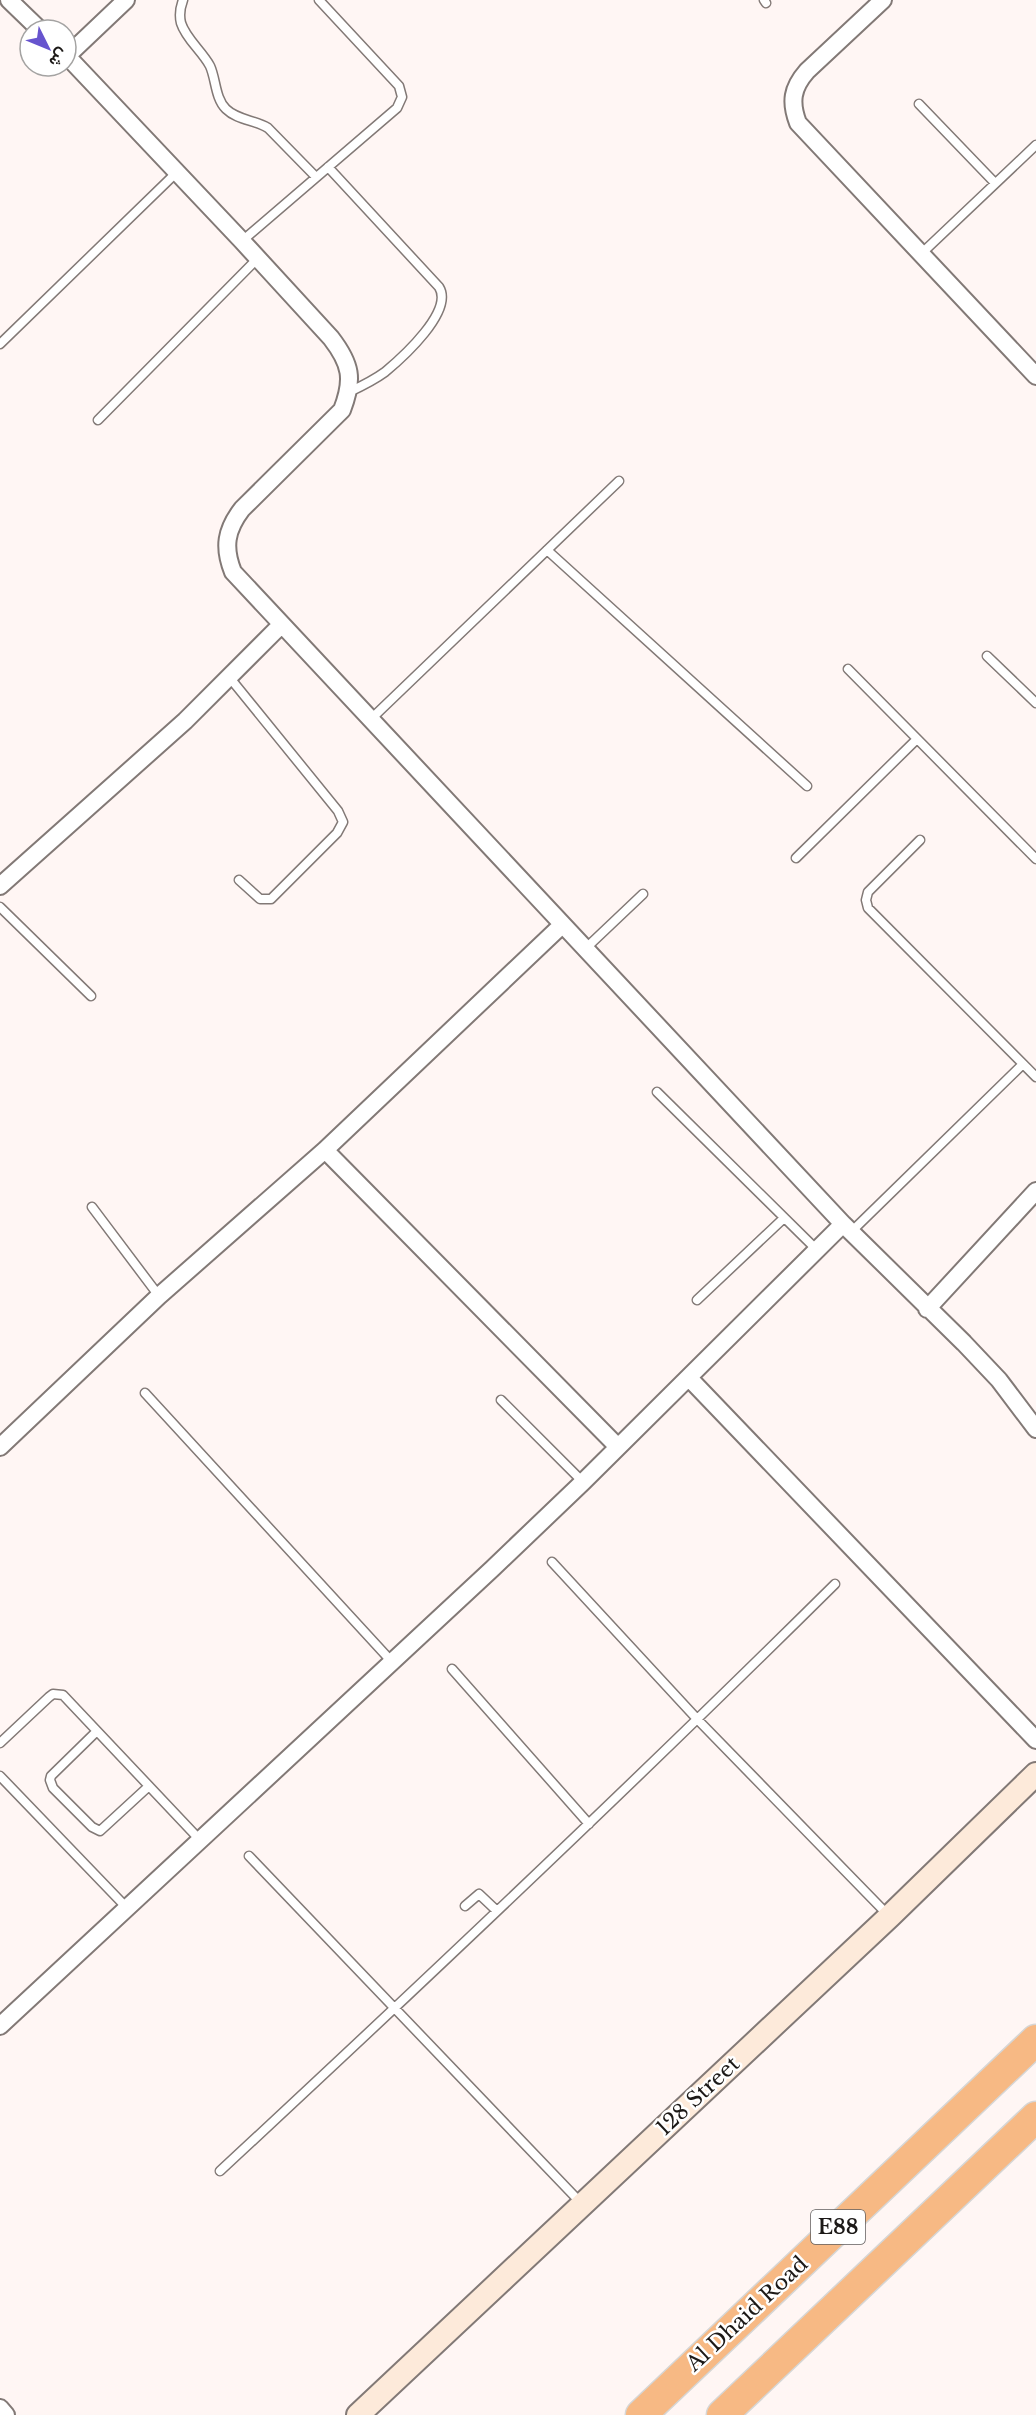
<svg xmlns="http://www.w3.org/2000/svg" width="1036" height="2415" font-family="'Libre Baskerville',Vazirmatn,serif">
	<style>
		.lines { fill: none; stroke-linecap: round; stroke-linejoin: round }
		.lane-casing { stroke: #827976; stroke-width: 11 }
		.street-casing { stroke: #827976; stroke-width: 20 }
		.secondary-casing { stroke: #827976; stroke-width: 26 }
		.highway-casing { stroke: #d6d6d5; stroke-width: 33 }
		.lane { stroke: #fff; stroke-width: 8 }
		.street { stroke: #fff; stroke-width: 16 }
		.secondary { stroke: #fdeada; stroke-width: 22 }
		.highway { stroke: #f7b984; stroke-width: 30 }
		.labels { text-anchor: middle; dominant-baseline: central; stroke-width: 5; stroke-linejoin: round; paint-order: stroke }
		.shield { fill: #fff; stroke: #605e5d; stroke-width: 1.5 }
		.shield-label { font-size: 20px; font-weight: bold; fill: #1c1917 }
		.street-label { font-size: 21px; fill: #1c1917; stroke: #fff }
	</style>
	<rect width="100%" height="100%" fill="#fff6f4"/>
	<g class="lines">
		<defs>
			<path id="lane" d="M 183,0 C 180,8 179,15 181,23 C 186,39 202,51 210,66 C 216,79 215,98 226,109 C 237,120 255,120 268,128 L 316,177
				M 764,0 L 766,3
				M 919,104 L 995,183
				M 328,167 L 439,287 C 454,311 403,357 385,372 C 374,380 362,386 349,392
				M 242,241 L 397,108 L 402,97 L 399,86 L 319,0
				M 921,254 L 1036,145
				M 0,344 L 177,172
				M 98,420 L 258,258
				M 547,550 L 807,786
				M 987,656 L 1036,703
				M 848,669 L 1036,859
				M 230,678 L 338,811 L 343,822 L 337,833 L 271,899 L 260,899 L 239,880
				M 370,720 L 619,481
				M 920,840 L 868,892 L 866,900 L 868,908 L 1036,1077
				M 796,858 L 917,739
				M 0,907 L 91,996
				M 585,949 L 643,894
				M 657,1092 L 817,1250
				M 92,1207 L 159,1296
				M 851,1232 L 1023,1064
				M 697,1300 L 784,1218
				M 145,1393 L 393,1663
				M 501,1400 L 583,1482
				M 552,1562 L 698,1720 L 889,1916
				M 452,1669 L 589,1824
				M 97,1731 L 51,1776 L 50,1780 L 53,1788 L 92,1827 L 100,1831 L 149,1786
				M 0,1743 L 49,1697 L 53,1694 L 63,1695 L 200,1840
				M 0,1776 L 127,1908
				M 249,1856 L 581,2203
				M 465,1906 L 479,1894 L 497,1911
				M 220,2171 C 428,1978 634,1783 835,1584"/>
			<path id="street" d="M 9,0 L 40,30
				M 883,0 L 807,71 C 792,88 790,102 798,123 L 1036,376
				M 66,55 L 242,241 L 331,338 C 351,364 354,379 342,410 L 242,509 C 226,530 223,547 233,572 L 843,1224 L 964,1343 L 999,1380 L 1036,1429
				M 67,56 L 126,0
				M 0,886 L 185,721 L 281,625
				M 325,1150 L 618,1447
				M 927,1309 L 1036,1191
				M 689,1378 L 1036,1740
				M 0,1447 L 159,1296 L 325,1150 L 562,925
				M 0,2026 L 492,1569 L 583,1482 L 843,1224
				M 0,2408 L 6,2415"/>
			<path id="secondary" d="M 358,2415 L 890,1916 L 1036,1774"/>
			<path id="highway" d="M 641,2415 L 1036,2040
				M 722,2415 L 1036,2117"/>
		</defs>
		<use href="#lane" class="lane-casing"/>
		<use href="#street" class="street-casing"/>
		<use href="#secondary" class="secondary-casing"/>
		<use href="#highway" class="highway-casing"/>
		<use href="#lane" class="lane"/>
		<use href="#street" class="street"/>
		<use href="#secondary" class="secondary"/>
		<use href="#highway" class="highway"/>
	</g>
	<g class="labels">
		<rect class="shield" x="811" y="2210" width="54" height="34" rx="4.5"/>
		<g class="shield-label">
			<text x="838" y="2227">E88</text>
		</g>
		<g class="street-label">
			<text transform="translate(698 2096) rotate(-43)">128 Street</text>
			<text transform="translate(747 2314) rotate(-43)">Al Dhaid Road</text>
		</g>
	</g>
	<g transform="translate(48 48) rotate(133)"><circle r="28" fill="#ffffff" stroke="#a4a3a2" stroke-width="1.5"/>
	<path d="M0-4.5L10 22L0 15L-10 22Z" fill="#6754ce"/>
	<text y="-9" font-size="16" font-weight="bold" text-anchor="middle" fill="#1c1917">ش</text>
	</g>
</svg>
